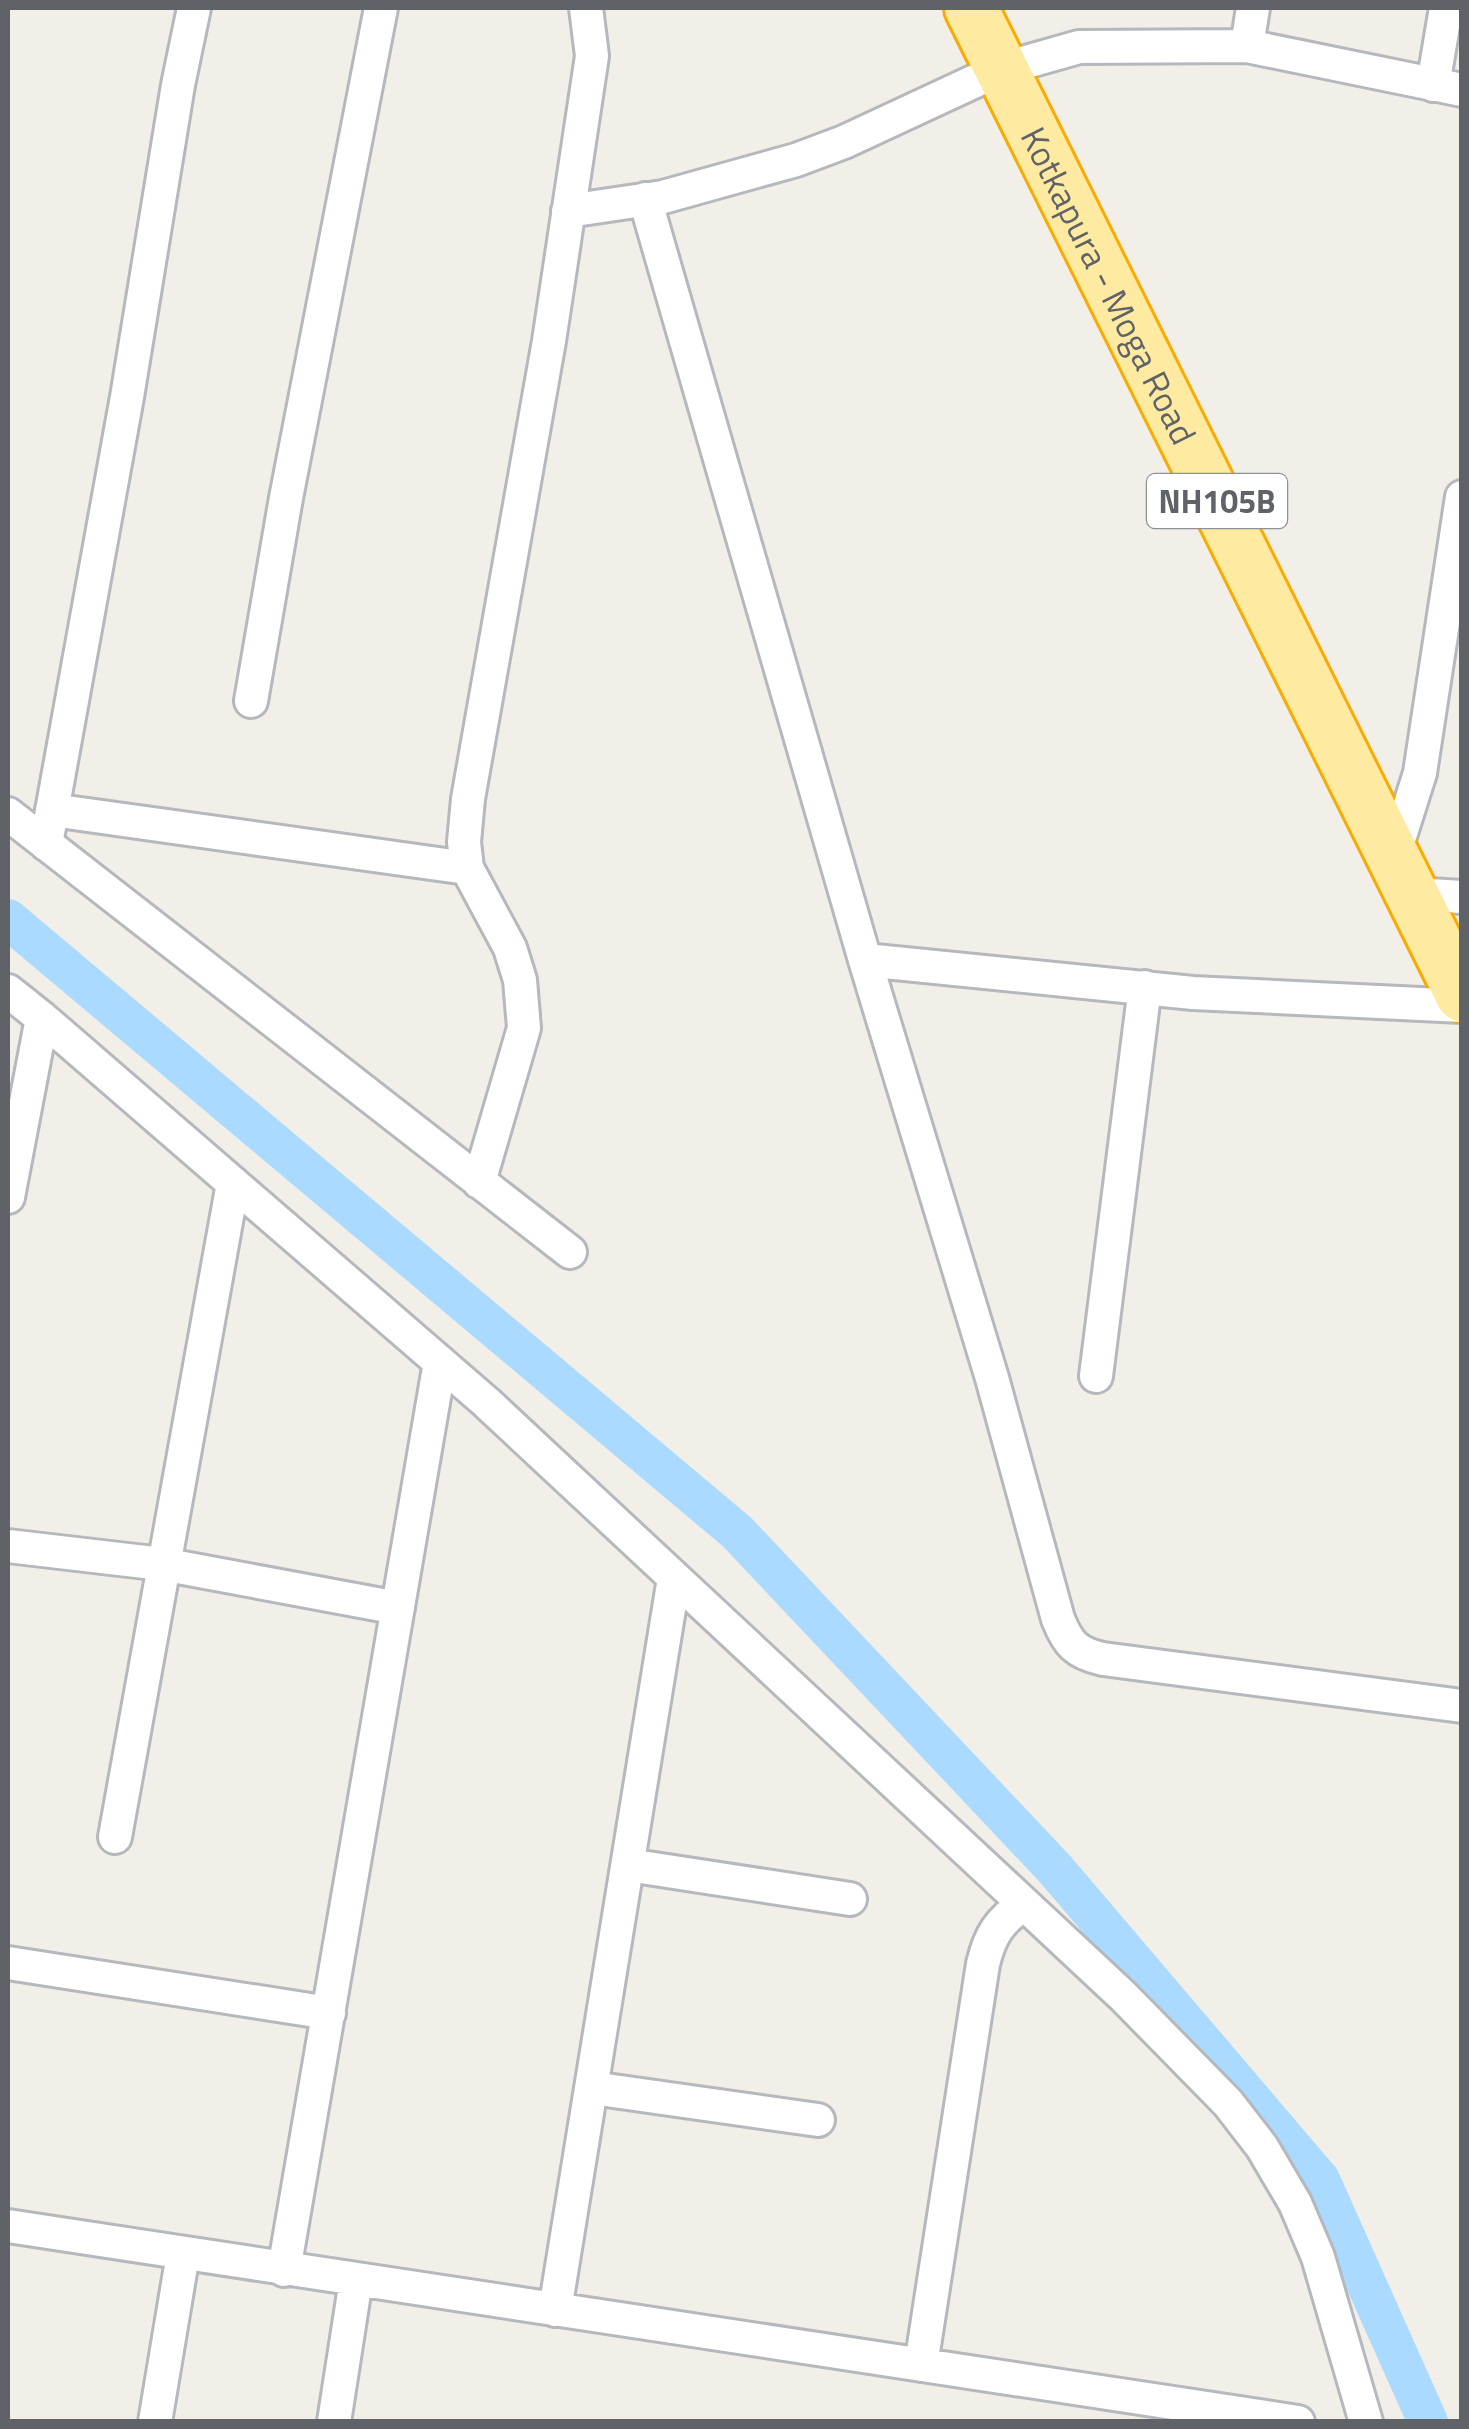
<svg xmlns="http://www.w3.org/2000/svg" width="1469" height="2429" font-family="'Titillium Web',sans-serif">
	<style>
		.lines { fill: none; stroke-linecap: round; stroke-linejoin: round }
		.canal { stroke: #aadaff; stroke-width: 40 }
		.minor-casing { stroke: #b5b8bc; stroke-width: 38 }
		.trunk-casing { stroke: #f9ab00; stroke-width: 58 }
		.minor { stroke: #fff; stroke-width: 32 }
		.trunk { stroke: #feeaa1; stroke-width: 52 }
		.labels { text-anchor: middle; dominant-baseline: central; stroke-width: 8; stroke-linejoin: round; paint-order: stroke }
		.shield { fill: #fff; stroke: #8f9295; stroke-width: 2.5 }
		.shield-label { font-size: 32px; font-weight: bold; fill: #5f6368 }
		.street-label { font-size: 35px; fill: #5f6368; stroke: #fff }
	</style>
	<rect width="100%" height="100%" fill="#f1efe8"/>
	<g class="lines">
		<path class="canal" d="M 8,919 L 737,1532 L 1055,1869 L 1320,2180 L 1428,2422"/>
		<defs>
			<path id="minor" d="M 1247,46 L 1253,8
				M 1433,85 L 1446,8
				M 645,199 L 865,960 L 992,1378 L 1058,1619 C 1068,1644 1076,1653 1103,1659 L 1462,1706
				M 568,211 L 663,197 L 796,160 L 844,142 L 1001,69 L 1079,47 L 1247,46 L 1462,90
				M 251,701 L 286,498 L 381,8
				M 52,810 L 467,868
				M 8,814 L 570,1252
				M 46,844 L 127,397 L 178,85 L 194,8
				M 1394,855 L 1420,773 L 1462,497
				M 1413,894 L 1462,897
				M 865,960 L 1193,993 L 1462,1006
				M 8,991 L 42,1018 L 486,1402 L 1123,1996 L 1228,2103 L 1262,2147 L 1295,2203 L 1318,2257 L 1366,2422
				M 479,1182 L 524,1028 L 520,980 L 510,948 L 467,868 L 464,842 L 468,799 L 549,341 L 592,56 L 586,8
				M 8,1197 L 42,1018
				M 1096,1376 L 1145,987
				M 8,1546 L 162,1564 L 398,1608
				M 115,1837 L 233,1183
				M 628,1865 L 850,1899
				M 8,1963 L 329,2013
				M 592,2088 L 818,2120
				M 8,2226 L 1298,2422
				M 284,2270 L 440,1362
				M 555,2310 L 674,1578
				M 921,2365 L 983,1964 C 990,1935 999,1921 1024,1904
				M 155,2422 L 183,2254
				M 334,2422 L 356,2280"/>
			<g id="trunk">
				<path id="s1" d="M 971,8 L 1462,995"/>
			</g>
		</defs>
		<use href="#minor" class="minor-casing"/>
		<use href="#trunk" class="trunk-casing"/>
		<use href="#minor" class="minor"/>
		<use href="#trunk" class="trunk"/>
	</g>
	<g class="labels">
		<rect class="shield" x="1147" y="474" width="140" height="54" rx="8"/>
		<g class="shield-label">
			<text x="1217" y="501">NH105B</text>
		</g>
		<g class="street-label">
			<text stroke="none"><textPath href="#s1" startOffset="310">Kotkapura - Moga Road</textPath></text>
		</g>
	</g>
	<rect width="1469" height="2429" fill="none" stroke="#5f6368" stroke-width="20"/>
</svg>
